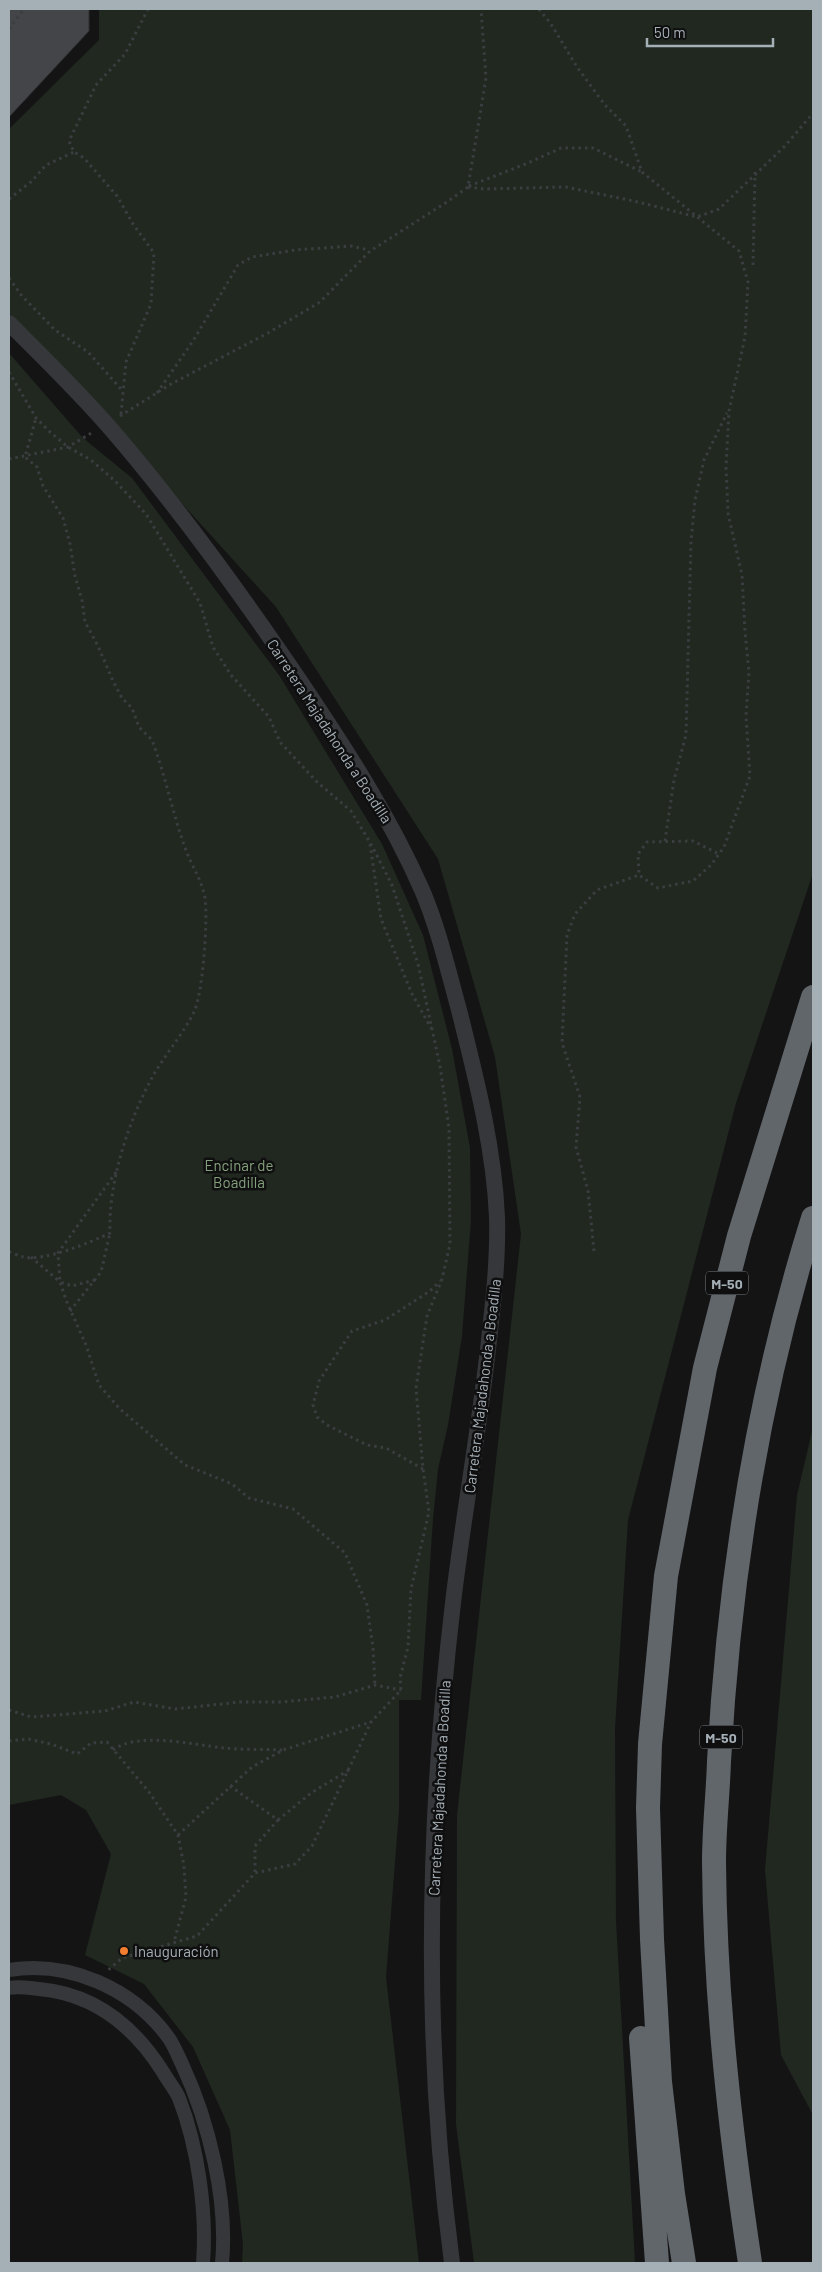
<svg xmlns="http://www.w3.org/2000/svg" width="822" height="2272" font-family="Barlow,sans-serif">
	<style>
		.green { fill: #212820 }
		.building { fill: #434548; stroke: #2e2f31 }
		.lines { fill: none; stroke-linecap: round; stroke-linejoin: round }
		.path { stroke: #3b3e41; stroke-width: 3; stroke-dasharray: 2.5 4; stroke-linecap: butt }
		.minor { stroke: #35373a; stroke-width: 14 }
		.tertiary { stroke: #35373a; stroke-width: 16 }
		.motorway { stroke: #61666b; stroke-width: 24 }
		.poi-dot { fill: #f17e30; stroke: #0f0f10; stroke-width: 2 }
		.labels { text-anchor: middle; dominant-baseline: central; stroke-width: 5; stroke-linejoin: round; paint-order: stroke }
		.shield { fill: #0f0f10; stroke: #787f84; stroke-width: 1 }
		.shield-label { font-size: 14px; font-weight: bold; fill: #a5afb6 }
		.street-label { font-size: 15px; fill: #a5afb6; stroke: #0f0f10 }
		.park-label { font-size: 15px; fill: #84a17c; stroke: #0f0f10 }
		.poi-label { font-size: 15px; fill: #a5afb6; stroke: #0f0f10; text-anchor: start }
	</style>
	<rect width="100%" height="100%" fill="#141415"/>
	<path class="green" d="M 99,9 L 813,9 L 813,873 L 736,1103 L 628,1520 L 615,1729 L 616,1921 L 635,2263 L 474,2263 L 456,2124 L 457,1815 L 521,1234 L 495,1057 L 438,859 L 276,607 L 9,313 L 9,129 L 99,40 Z
		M 9,353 L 83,438 L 132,478 L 279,675 L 382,844 L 423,935 L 452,1049 L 470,1148 L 471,1220 L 462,1336 L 448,1425 L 438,1469 L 433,1519 L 421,1700 L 399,1700 L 399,1811 L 386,1977 L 419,2263 L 242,2263 L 243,2244 L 230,2130 L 193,2047 L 144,1984 L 85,1955 L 111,1854 L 86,1810 L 61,1795 L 9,1805 Z
		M 813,1427 L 813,2115 L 781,2055 L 765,1870 L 797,1495 Z"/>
	<path class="building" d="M 9,9 L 89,9 L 89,31 L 9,117 Z"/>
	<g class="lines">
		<path class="path" d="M 539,9 L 551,24 L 577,67 L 605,105 L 626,126 L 642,172 L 739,251 L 748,282 L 745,337 L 729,411 L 726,467 L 728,513 L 742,575 L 745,632 L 749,672 L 746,716 L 750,776 L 724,847 L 711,865 L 693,881 L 658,888 L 639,875 L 638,854 L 647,842 L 693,841 L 719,854
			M 9,29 L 24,9
			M 469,186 L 528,163 L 561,148 L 593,148 L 642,172
			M 468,187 L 484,189 L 566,187 L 638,202 L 697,217 L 719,209 L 785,146 L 813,113
			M 9,199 L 32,181 L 46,165 L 74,152
			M 753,265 L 755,172
			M 9,278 L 22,296 L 55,330 L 88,352 L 121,389
			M 9,372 L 36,418 L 50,432 L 68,447 L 91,460 L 115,481 L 146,514 L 200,603 L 213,647 L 231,675 L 269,717 L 280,742 L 316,781 L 351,811 L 371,844 L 392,885 L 418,964 L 440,1066 L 449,1128 L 450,1244 L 442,1279 L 427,1316 L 416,1388 L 423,1469 L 429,1512 L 411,1589 L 408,1647 L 400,1678 L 401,1690 L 371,1722 L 312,1846 L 295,1864 L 255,1873 L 197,1936 L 122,1958 L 107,1971
			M 157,393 L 193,341 L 238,265 L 252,257 L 295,250 L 351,246 L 369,250
			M 121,414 L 126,362 L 151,304 L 154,253 L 133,224 L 117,196 L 84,158 L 74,152 L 69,141 L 96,85 L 125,54 L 148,9
			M 120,416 L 171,384 L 268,333 L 320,302 L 370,251 L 447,202 L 468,187 L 486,78 L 481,9
			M 9,459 L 68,447 L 93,432
			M 665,841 L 674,780 L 686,735 L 691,541 L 695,500 L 704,460 L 727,413
			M 370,844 L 381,919 L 412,994 L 431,1028
			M 594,1251 L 588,1191 L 576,1147 L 580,1097 L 562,1043 L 567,935 L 575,914 L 597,890 L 639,875
			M 9,1252 C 13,1253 19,1256 23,1257 C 43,1262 92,1242 110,1233 C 108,1182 129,1119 154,1074 C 166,1054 182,1035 193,1014 C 203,997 208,919 205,898 C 202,881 193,868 187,853 C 173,816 166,777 152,740 L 139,727 L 132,708 L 122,698 L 113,681 L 98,646 L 85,622 L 82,600 L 75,576 L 70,544 L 63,518 L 43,486 L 37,467 L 25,457 L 36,418
			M 31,1257 L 60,1282 L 66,1300 L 86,1345 L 99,1385 L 120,1409 L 185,1465 L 232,1484 L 249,1498 L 293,1509 L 345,1553 L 367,1605 L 373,1648 L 375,1685
			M 95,1280 L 72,1286 L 60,1282 L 58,1253 L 117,1171
			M 70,1311 L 101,1272 L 110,1233
			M 423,1469 L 386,1448 L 367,1445 L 327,1425 L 317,1417 L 313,1405 L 319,1381 L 352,1331 L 385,1320 L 430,1291 L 440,1281
			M 9,1710 L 31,1717 L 105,1711 L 134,1702 L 175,1709 L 240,1702 L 281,1702 L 335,1697 L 375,1685 L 401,1690
			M 9,1741 L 28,1739 L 51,1744 L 77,1754 L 91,1743 L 107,1742 L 149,1792 L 178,1835 L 184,1866 L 186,1897 L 174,1942
			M 113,1750 C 138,1731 194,1745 224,1748 C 243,1750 263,1749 282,1750
			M 230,1786 L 278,1820 L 255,1846 L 255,1873
			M 278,1820 L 311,1793 L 349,1770
			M 178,1835 L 252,1767 L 283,1750 L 371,1722"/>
		<path class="minor" d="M 9,1970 C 69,1960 133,1989 168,2037 C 174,2045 178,2056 182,2064 C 209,2122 228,2200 222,2263
			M 9,1988 C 19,1986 29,1988 39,1989 C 95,1994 134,2026 163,2072 C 168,2081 175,2089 179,2098 C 198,2147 207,2212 203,2263"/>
		<path class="tertiary" d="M 9,323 C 43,357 79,392 111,429 C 180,509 241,594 300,681 C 345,748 389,815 422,890 C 438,927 448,970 459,1010 C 476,1078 494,1147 497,1217 C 498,1252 495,1287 491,1321 C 482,1416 464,1509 453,1603 C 427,1822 423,2044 452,2263"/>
		<path class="motorway" d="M 641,2038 L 657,2263
			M 684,2263 L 673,2194 L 660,2082 L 652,1939 L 648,1808 L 650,1744 L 666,1576 L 705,1368 L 739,1236 L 813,997
			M 750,2263 C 730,2130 715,1997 714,1862 C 714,1828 718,1794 719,1761 C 729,1578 758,1393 813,1218"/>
	</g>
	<circle class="poi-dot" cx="124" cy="1951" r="5"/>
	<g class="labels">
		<g class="shield">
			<rect x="706" y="1271.5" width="42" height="23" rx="4"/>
			<rect x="700" y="1725.5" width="42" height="23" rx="4"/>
		</g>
		<g class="shield-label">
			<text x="727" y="1283">M-50</text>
			<text x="721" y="1737">M-50</text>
		</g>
		<g class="street-label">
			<text transform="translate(330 731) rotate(57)">Carretera Majadahonda a Boadilla</text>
			<text transform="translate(482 1386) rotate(-83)">Carretera Majadahonda a Boadilla</text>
			<text transform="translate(439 1788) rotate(-87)">Carretera Majadahonda a Boadilla</text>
		</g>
		<g class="park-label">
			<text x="239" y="1165">Encinar de<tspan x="239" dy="17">Boadilla</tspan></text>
		</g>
		<g class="poi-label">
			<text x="134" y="1951">Inauguración</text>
		</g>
	</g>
	<rect width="822" height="2272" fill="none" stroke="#a5afb6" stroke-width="20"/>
	<path d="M647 38v8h126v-8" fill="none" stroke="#a5afb6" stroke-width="2.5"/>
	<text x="654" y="38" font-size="15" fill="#a5afb6" stroke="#0f0f10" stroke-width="4" paint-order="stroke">50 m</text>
</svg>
